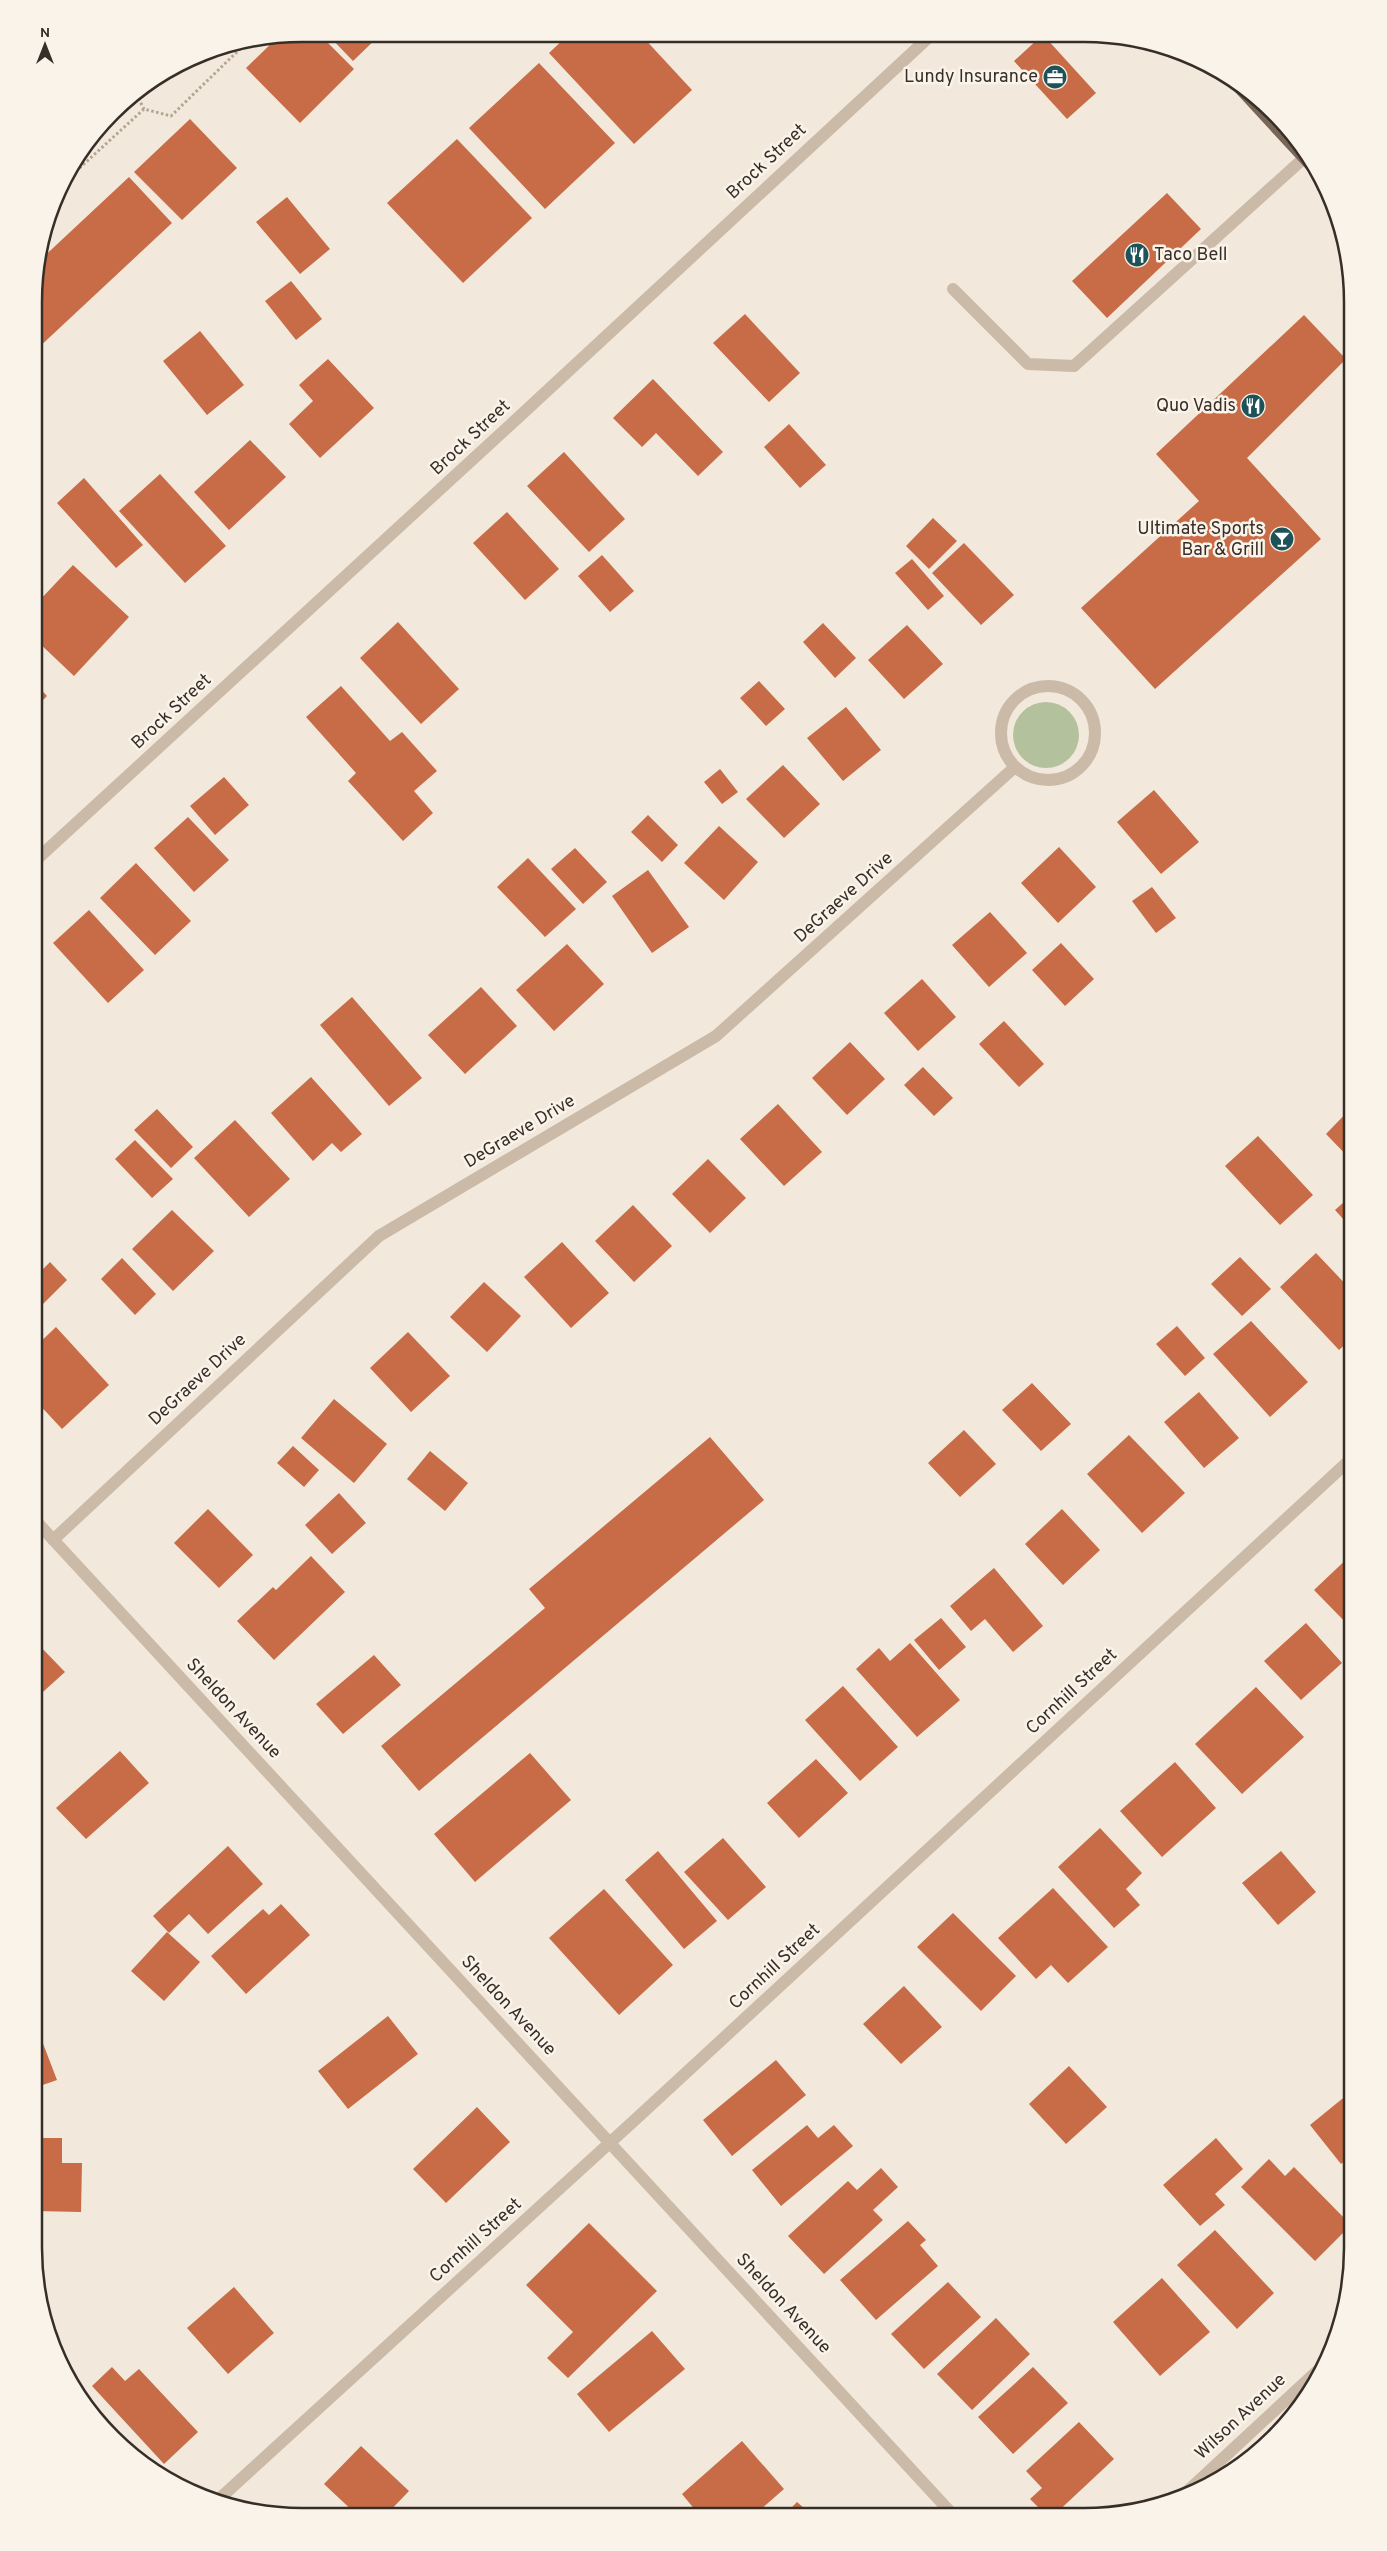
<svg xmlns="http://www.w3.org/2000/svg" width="1387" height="2551" font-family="Overpass,sans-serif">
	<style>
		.green { fill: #b3c29c }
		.building { fill: #c76c46 }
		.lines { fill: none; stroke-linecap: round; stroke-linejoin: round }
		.path { stroke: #b6a492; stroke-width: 3; stroke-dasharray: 2.5 2.5; stroke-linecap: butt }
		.minor { stroke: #cbbaa8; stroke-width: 12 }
		.major { stroke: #796659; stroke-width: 12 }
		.labels { text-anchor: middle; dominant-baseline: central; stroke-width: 5; stroke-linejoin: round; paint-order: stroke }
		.poi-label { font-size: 18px; fill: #372e28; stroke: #faf3e9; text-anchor: end }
		.street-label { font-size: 18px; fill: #372e28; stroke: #faf3e9 }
		.rim { fill: none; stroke: #372e28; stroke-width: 2.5 }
	</style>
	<rect width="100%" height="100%" fill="#f2e9dc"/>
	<path class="green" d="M1013 735a33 33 0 1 1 66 0a33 33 0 1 1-66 0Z"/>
	<path class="building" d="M 303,34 L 319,34 L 354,69 L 300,123 L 246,68 L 276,39 Z
		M 327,34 L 381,34 L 353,61 Z
		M 568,35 L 642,36 L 692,90 L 634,144 L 549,53 Z
		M 1039,38 L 1046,38 L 1096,93 L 1067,119 L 1014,61 Z
		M 539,63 L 615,143 L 545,209 L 469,128 Z
		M 190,119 L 237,168 L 182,220 L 134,172 Z
		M 457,139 L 532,218 L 463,283 L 387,203 Z
		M 129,177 L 172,223 L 36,350 L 37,263 Z
		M 1167,193 L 1201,229 L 1107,318 L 1072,281 Z
		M 287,197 L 330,249 L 300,274 L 256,222 Z
		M 291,281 L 322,319 L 296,340 L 265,301 Z
		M 745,314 L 800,373 L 769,402 L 713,343 Z
		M 1304,315 L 1346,359 L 1247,458 L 1321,539 L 1155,689 L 1081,608 L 1199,501 L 1156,454 Z
		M 200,331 L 244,385 L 207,415 L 163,361 Z
		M 328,359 L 374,408 L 320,458 L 289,424 L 313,401 L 299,385 Z
		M 653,379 L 723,452 L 698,476 L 656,433 L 642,447 L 613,418 Z
		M 789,424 L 826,465 L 800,488 L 764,447 Z
		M 250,440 L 286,477 L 229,530 L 194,492 Z
		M 564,452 L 625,519 L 589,552 L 527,486 Z
		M 160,474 L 226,546 L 185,583 L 119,511 Z
		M 84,478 L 143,545 L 116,568 L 57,503 Z
		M 507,512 L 559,569 L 525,600 L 473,543 Z
		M 933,518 L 957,541 L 929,569 L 906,546 Z
		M 964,543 L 1014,595 L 981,625 L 932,573 Z
		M 602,555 L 634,591 L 610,612 L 578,576 Z
		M 912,559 L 944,596 L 928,610 L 895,573 Z
		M 73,565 L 129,617 L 74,676 L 36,640 L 36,604 Z
		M 398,622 L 459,689 L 421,724 L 360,658 Z
		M 823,623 L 856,658 L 835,678 L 803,642 Z
		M 907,625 L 943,664 L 904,699 L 868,660 Z
		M 759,681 L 785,709 L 766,726 L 740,698 Z
		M 36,684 L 47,696 L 36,707 Z
		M 341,686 L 390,741 L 402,732 L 437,771 L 414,791 L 433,813 L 403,841 L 348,781 L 356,773 L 306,717 Z
		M 846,707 L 881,750 L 843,781 L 807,738 Z
		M 783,765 L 820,804 L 784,838 L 746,799 Z
		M 720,769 L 738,792 L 722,804 L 704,782 Z
		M 224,777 L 249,805 L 215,835 L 190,806 Z
		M 1154,790 L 1199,842 L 1161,874 L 1117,822 Z
		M 648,815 L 678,845 L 662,862 L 631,832 Z
		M 188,817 L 229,860 L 194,892 L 154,848 Z
		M 719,826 L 758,862 L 724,900 L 684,863 Z
		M 1059,847 L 1096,887 L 1058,923 L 1021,883 Z
		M 575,848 L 607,882 L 583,904 L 551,869 Z
		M 528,858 L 576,909 L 545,937 L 497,887 Z
		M 136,863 L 191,921 L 155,955 L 100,898 Z
		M 648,870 L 689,927 L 652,953 L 612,896 Z
		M 1152,887 L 1176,918 L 1156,933 L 1132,901 Z
		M 89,910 L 144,970 L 108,1003 L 53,943 Z
		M 990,912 L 1027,953 L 989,987 L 952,945 Z
		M 1061,943 L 1094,979 L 1065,1006 L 1032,970 Z
		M 567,944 L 604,984 L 554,1031 L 516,990 Z
		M 922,979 L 956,1017 L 918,1051 L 884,1013 Z
		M 481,987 L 517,1026 L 465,1074 L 428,1035 Z
		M 352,997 L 422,1078 L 389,1106 L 320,1025 Z
		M 1004,1021 L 1044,1064 L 1019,1087 L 979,1044 Z
		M 850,1042 L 885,1079 L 847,1115 L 812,1078 Z
		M 923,1067 L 953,1098 L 934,1116 L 904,1085 Z
		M 311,1077 L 362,1134 L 341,1152 L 332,1143 L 313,1161 L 271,1113 Z
		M 778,1104 L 822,1152 L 784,1186 L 740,1139 Z
		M 1353,1106 L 1353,1162 L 1326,1134 Z
		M 157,1109 L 193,1147 L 171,1168 L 134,1130 Z
		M 235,1120 L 290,1179 L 249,1217 L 194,1158 Z
		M 1258,1136 L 1313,1195 L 1280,1225 L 1225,1166 Z
		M 135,1140 L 173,1179 L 152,1198 L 115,1159 Z
		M 708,1159 L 746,1198 L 710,1233 L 672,1194 Z
		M 1353,1194 L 1353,1230 L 1335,1210 Z
		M 633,1205 L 672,1246 L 634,1282 L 595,1241 Z
		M 172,1210 L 214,1251 L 173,1291 L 132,1249 Z
		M 562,1242 L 609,1293 L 571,1328 L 524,1277 Z
		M 1316,1253 L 1353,1292 L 1353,1337 L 1339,1350 L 1280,1287 Z
		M 1240,1257 L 1271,1289 L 1242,1316 L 1211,1284 Z
		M 122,1258 L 156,1294 L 135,1315 L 101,1279 Z
		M 50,1262 L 67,1280 L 39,1308 L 35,1304 L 35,1277 Z
		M 484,1282 L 521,1316 L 487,1352 L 450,1317 Z
		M 1251,1321 L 1308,1382 L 1270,1417 L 1213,1354 Z
		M 1177,1326 L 1205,1358 L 1185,1376 L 1156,1344 Z
		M 56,1327 L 109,1385 L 62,1429 L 35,1400 L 35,1347 Z
		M 408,1332 L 450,1376 L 411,1412 L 370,1368 Z
		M 1032,1383 L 1071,1424 L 1041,1451 L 1002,1410 Z
		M 1199,1392 L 1239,1438 L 1204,1468 L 1164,1422 Z
		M 334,1399 L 387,1444 L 354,1483 L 301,1438 Z
		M 964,1430 L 996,1464 L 960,1497 L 928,1463 Z
		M 1129,1435 L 1185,1493 L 1142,1533 L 1087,1474 Z
		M 710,1437 L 764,1500 L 419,1791 L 381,1746 L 545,1608 L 529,1589 Z
		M 293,1446 L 319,1470 L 304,1487 L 277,1463 Z
		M 430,1451 L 468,1483 L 445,1511 L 407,1479 Z
		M 339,1493 L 366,1523 L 332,1554 L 305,1525 Z
		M 208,1509 L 253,1555 L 219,1588 L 174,1543 Z
		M 1062,1509 L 1100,1550 L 1063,1585 L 1025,1544 Z
		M 1353,1553 L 1353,1630 L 1314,1590 Z
		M 311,1556 L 345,1592 L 274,1660 L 237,1621 L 273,1587 L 276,1590 Z
		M 994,1568 L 1043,1626 L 1013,1652 L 985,1619 L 971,1631 L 950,1606 Z
		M 941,1618 L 966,1647 L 939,1670 L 914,1640 Z
		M 1306,1623 L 1342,1663 L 1301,1700 L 1264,1661 Z
		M 34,1640 L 65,1672 L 34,1700 Z
		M 910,1643 L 960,1700 L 917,1737 L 856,1669 L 879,1648 L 890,1661 Z
		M 374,1655 L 401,1685 L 343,1734 L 316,1704 Z
		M 843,1686 L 898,1747 L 860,1781 L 805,1720 Z
		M 1256,1687 L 1304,1737 L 1242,1794 L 1195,1744 Z
		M 120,1751 L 149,1783 L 86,1839 L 56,1808 Z
		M 530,1753 L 571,1800 L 475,1882 L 434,1834 Z
		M 816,1759 L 848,1793 L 799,1838 L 767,1803 Z
		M 1175,1762 L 1216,1808 L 1162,1857 L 1120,1811 Z
		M 1100,1828 L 1142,1873 L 1126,1889 L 1140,1905 L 1114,1928 L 1058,1867 Z
		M 723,1838 L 766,1887 L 728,1920 L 684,1872 Z
		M 228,1846 L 263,1884 L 208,1934 L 189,1914 L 169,1933 L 153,1916 Z
		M 658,1851 L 717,1921 L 684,1949 L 625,1880 Z
		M 1281,1851 L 1316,1892 L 1278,1925 L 1242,1883 Z
		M 1053,1888 L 1108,1947 L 1068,1983 L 1051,1965 L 1036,1979 L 998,1938 Z
		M 604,1889 L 673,1965 L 619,2015 L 549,1938 Z
		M 281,1904 L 310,1935 L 246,1994 L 211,1956 L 263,1909 L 269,1915 Z
		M 953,1913 L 1016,1976 L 981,2011 L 917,1947 Z
		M 167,1932 L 200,1962 L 164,2001 L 131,1971 Z
		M 904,1986 L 942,2027 L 901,2064 L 863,2024 Z
		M 388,2016 L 418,2054 L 348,2109 L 318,2071 Z
		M 34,2020 L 57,2080 L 34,2088 Z
		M 776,2060 L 806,2095 L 732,2156 L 703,2120 Z
		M 1069,2066 L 1107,2107 L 1066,2144 L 1029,2104 Z
		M 1353,2090 L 1353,2154 L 1341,2164 L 1310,2125 Z
		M 477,2107 L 510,2142 L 446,2203 L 413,2169 Z
		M 807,2125 L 818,2138 L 834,2125 L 853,2146 L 781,2206 L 752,2170 Z
		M 34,2138 L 62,2138 L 62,2163 L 82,2163 L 81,2212 L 34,2211 Z
		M 1216,2138 L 1243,2169 L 1215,2194 L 1225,2205 L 1200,2226 L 1163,2185 Z
		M 1269,2159 L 1285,2176 L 1294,2167 L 1351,2225 L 1315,2261 L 1241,2187 Z
		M 881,2168 L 898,2187 L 873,2210 L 883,2220 L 824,2274 L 788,2236 L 848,2181 L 857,2190 Z
		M 908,2221 L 926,2240 L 920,2245 L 938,2266 L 876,2320 L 840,2280 Z
		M 589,2223 L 657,2291 L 568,2378 L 547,2358 L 573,2332 L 526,2285 Z
		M 1215,2230 L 1274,2293 L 1237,2329 L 1177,2265 Z
		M 1162,2278 L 1210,2332 L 1160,2376 L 1113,2322 Z
		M 948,2282 L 981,2317 L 924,2369 L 891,2334 Z
		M 234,2287 L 274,2333 L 228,2374 L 187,2328 Z
		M 996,2318 L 1030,2354 L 972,2410 L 937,2374 Z
		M 652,2331 L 685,2369 L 609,2432 L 577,2394 Z
		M 112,2367 L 125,2381 L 139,2369 L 198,2432 L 164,2464 L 92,2386 Z
		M 1033,2367 L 1068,2403 L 1013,2454 L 978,2417 Z
		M 1079,2422 L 1114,2459 L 1052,2517 L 1048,2517 L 1030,2499 L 1042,2488 L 1026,2471 Z
		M 742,2441 L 784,2489 L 753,2516 L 700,2516 L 682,2494 Z
		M 361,2446 L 409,2491 L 386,2515 L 357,2515 L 324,2484 Z
		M 797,2502 L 813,2516 L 783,2516 Z"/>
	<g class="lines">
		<path class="path" d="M 136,94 L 144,109
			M 61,185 L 144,109 L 171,116 L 243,46"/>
		<path class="minor" d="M 953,289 L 1028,364 L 1074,366 L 1304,158
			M1001 733a47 47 0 1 1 94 0a47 47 0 1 1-94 0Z
			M 35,861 L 521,415 L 928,38
			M 35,1520 L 955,2517
			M 53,1540 L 379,1236 L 716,1036 L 1015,767
			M 1179,2499 L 1327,2362
			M 218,2500 L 637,2118 L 1353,1457"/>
		<path class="major" d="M 1234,82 L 1317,172"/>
	</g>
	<defs>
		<symbol id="office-disc" viewBox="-11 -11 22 22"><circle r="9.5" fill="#1d5259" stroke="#faf3e9"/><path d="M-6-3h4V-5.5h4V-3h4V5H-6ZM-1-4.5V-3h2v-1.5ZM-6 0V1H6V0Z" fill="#fff"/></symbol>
		<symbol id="restaurant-disc" viewBox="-11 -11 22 22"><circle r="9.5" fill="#1d5259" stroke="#faf3e9"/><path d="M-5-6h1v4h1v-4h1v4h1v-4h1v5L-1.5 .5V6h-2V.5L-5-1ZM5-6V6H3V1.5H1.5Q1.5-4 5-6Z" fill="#fff"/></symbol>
		<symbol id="bar-disc" viewBox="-11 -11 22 22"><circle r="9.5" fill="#1d5259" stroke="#faf3e9"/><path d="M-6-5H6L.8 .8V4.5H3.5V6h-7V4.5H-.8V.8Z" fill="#fff"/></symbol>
	</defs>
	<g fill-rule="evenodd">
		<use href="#office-disc" x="1041" y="63" width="28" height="28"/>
		<use href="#restaurant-disc" x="1123" y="241" width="28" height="28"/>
		<use href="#restaurant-disc" x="1239" y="392" width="28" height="28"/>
		<use href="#bar-disc" x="1268" y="525" width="28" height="28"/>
	</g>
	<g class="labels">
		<g class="poi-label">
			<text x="1038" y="77">Lundy Insurance</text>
			<text x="1154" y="255" text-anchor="start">Taco Bell</text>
			<text x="1236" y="406">Quo Vadis</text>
			<text x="1264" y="529">Ultimate Sports<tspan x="1264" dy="21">Bar &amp; Grill</tspan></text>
		</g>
		<g class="street-label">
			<text transform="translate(767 162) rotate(-43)">Brock Street</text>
			<text transform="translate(471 438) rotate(-43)">Brock Street</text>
			<text transform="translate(172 712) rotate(-43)">Brock Street</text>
			<text transform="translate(844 898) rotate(-42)">DeGraeve Drive</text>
			<text transform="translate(520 1132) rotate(-31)">DeGraeve Drive</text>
			<text transform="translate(198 1380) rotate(-43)">DeGraeve Drive</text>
			<text transform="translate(1072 1692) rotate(-43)">Cornhill Street</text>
			<text transform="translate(233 1709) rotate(47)">Sheldon Avenue</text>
			<text transform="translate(775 1967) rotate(-43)">Cornhill Street</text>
			<text transform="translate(508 2006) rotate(47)">Sheldon Avenue</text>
			<text transform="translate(476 2241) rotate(-42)">Cornhill Street</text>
			<text transform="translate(783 2304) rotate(47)">Sheldon Avenue</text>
			<text transform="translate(1241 2417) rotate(-43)">Wilson Avenue</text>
		</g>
	</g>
	<path d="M0 0H1387V2551H0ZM302 42H1084A260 260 0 0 1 1344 302V2248A260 260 0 0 1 1084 2508H302A260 260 0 0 1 42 2248V302A260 260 0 0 1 302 42Z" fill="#faf3e9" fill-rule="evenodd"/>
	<path class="rim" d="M302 42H1084A260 260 0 0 1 1344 302V2248A260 260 0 0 1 1084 2508H302A260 260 0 0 1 42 2248V302A260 260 0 0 1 302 42Z"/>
	<g transform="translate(45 45)" stroke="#faf3e9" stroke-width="4" paint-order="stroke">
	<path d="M0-4L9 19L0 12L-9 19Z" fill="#372e28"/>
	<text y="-8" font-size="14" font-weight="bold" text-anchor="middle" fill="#372e28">N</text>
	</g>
</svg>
